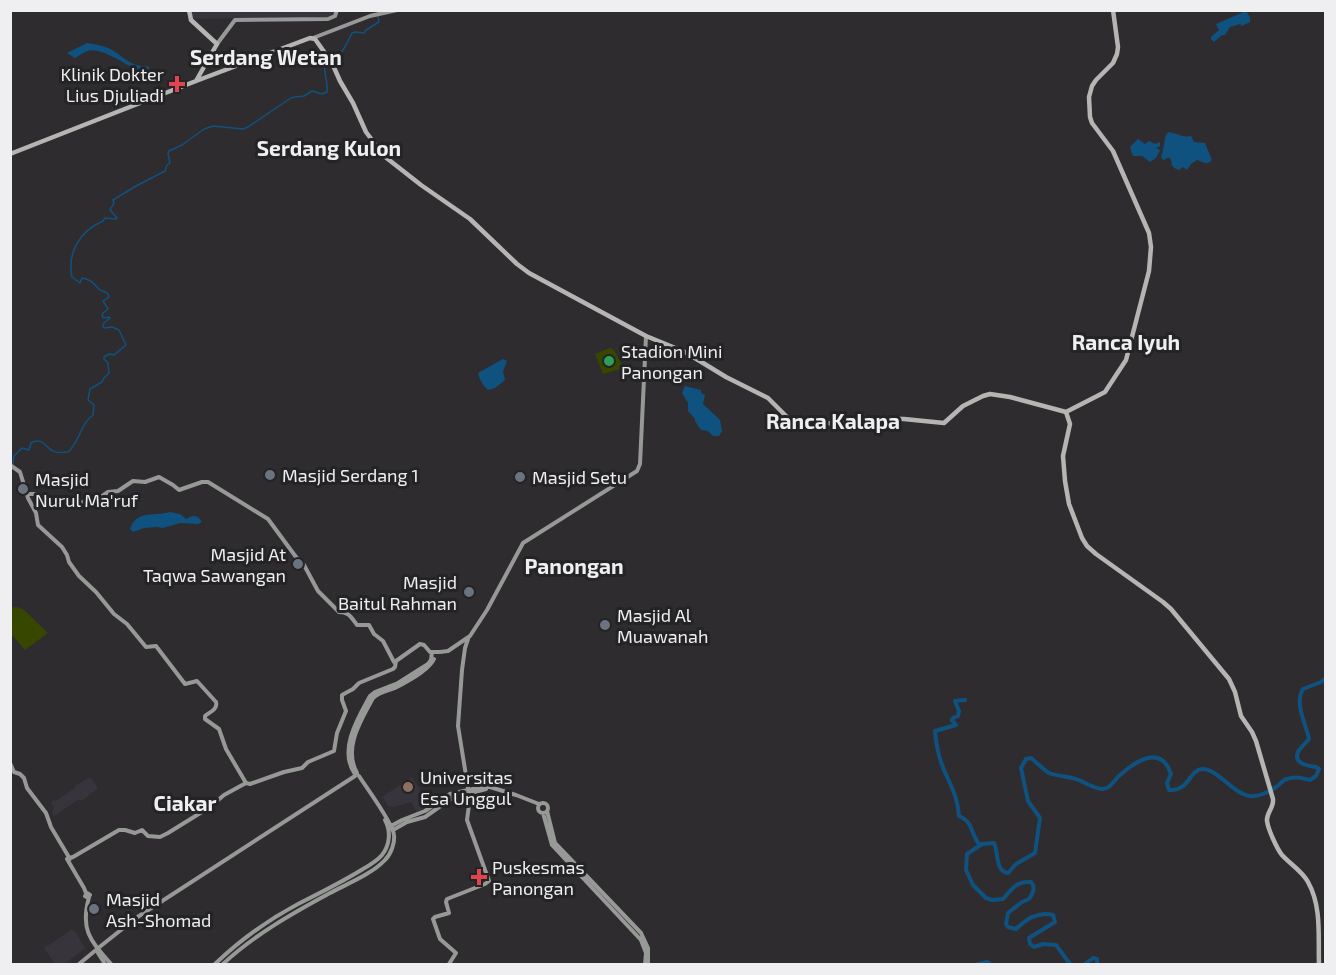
<svg xmlns="http://www.w3.org/2000/svg" width="1336" height="975" font-family="'Exo 2',sans-serif">
	<style>
		.built { fill: #38343c }
		.green { fill: #374700 }
		.water { fill: #0f5280 }
		.lines { fill: none; stroke-linecap: round; stroke-linejoin: round }
		.stream { stroke: #0f5280; stroke-width: 1.5 }
		.river { stroke: #0f5280; stroke-width: 4 }
		.secondary { stroke: #979996; stroke-width: 4 }
		.primary { stroke: #b5b6b3; stroke-width: 4.5 }
		.health-dot { fill: #e0444e; stroke: #242325; stroke-width: 2 }
		.leisure-dot { fill: #2e9e5b; stroke: #242325; stroke-width: 2 }
		.worship-dot { fill: #6b7280; stroke: #242325; stroke-width: 2 }
		.education-dot { fill: #8d6e63; stroke: #242325; stroke-width: 2 }
		.labels { text-anchor: middle; dominant-baseline: central; stroke-width: 6; stroke-linejoin: round; paint-order: stroke }
		.poi-label { font-size: 18px; fill: #efeef0; stroke: #242325; text-anchor: start }
		.quarter-label { font-size: 21px; font-weight: bold; fill: #efeef0; stroke: #242325 }
	</style>
	<rect width="100%" height="100%" fill="#2e2c2f"/>
	<path class="built" d="M 336,10 L 333,14 L 328,17 L 191,19 L 189,11 Z
		M 90,777 L 98,788 L 83,800 L 78,800 L 54,816 L 52,811 L 54,807 L 51,803 L 54,800 L 56,801 L 75,788 L 75,786 Z
		M 412,777 L 430,805 L 417,812 L 411,802 L 394,807 L 388,806 L 382,797 Z
		M 71,930 L 75,931 L 85,948 L 65,964 L 55,964 L 44,948 Z"/>
	<path class="green" d="M 610,348 L 614,350 L 624,368 L 603,374 L 595,354 Z
		M 16,607 L 23,609 L 48,633 L 25,650 L 13,636 L 11,638 L 11,608 Z"/>
	<path class="water" d="M 1246,11 L 1250,17 L 1250,22 L 1242,26 L 1240,24 L 1230,27 L 1225,35 L 1222,35 L 1214,42 L 1211,39 L 1211,37 L 1219,30 L 1216,24 Z
		M 87,43 C 95,44 105,46 112,50 C 124,57 132,68 148,66 L 151,73 L 147,75 L 142,73 C 129,67 101,46 88,51 C 83,52 79,56 75,58 L 67,53 Z
		M 1168,132 C 1176,133 1183,138 1191,136 L 1194,142 L 1205,143 L 1212,160 C 1206,166 1204,162 1197,160 L 1191,164 L 1187,170 L 1183,167 L 1179,170 L 1174,168 L 1171,164 L 1172,162 L 1170,158 L 1167,158 L 1164,160 L 1162,159 L 1161,156 C 1165,148 1163,139 1168,132 Z
		M 1138,139 L 1145,144 L 1149,141 L 1155,144 L 1160,142 L 1160,146 L 1156,148 L 1160,150 L 1156,158 L 1150,162 L 1142,156 L 1133,156 L 1130,147 Z
		M 503,359 L 507,361 L 503,371 L 505,380 L 495,388 L 488,390 C 483,386 479,378 478,373 Z
		M 685,386 L 701,390 L 701,393 L 705,395 L 703,404 L 720,420 L 722,431 L 719,436 L 713,436 L 708,431 L 701,430 L 695,421 L 695,419 L 688,411 L 688,403 L 682,393 Z
		M 170,512 L 180,514 L 186,519 C 193,515 197,514 202,522 L 198,524 L 180,523 L 163,528 L 157,527 L 144,528 L 133,532 L 130,529 C 137,509 154,517 170,512 Z"/>
	<g class="lines">
		<path class="stream" d="M 13,464 L 14,456 L 22,448 L 29,450 L 31,443 C 43,437 44,446 53,451 C 57,454 63,452 68,452 C 80,442 80,424 93,415 L 94,405 L 88,400 L 90,389 L 102,382 L 104,378 L 109,373 L 108,363 L 104,359 L 104,357 L 109,354 L 114,355 L 126,345 L 119,330 L 112,327 L 104,328 L 103,326 L 104,323 L 110,318 L 109,317 L 104,318 L 102,316 L 103,313 L 108,309 L 103,301 L 109,297 L 108,294 C 106,292 103,291 100,290 C 93,284 93,280 82,278 L 80,283 L 72,277 C 67,252 80,231 103,221 L 105,218 L 116,219 L 117,218 L 110,210 L 114,203 L 113,200 L 136,186 L 165,171 L 167,165 L 170,163 L 168,154 L 169,151 L 182,145 L 204,129 L 213,126 L 243,129 L 248,127 L 291,98 L 295,97 L 304,96 L 312,91 L 322,94 L 327,92 L 327,85 L 324,65 L 338,58 L 346,45 L 352,33 L 356,32 L 364,33 L 366,30 L 379,22 L 378,16"/>
		<path class="river" d="M 965,700 L 955,701 L 959,711 L 958,716 L 953,718 L 952,720 L 956,725 L 935,731 C 936,744 939,758 944,770 C 951,786 958,798 959,816 C 975,823 970,835 980,845
			M 978,964 L 987,962 L 990,964
			M 1070,964 L 1056,945 L 1043,944 L 1034,947 L 1030,944 L 1029,938 L 1032,936 L 1055,922 L 1053,915 C 1039,911 1026,919 1016,929 L 1008,927 L 1006,924 L 1008,913 L 1022,902 L 1029,899 C 1033,893 1036,888 1031,882 C 1016,881 1013,888 1003,899 L 992,900 L 986,898 L 973,885 L 966,870 L 967,854 L 982,844 L 994,843 C 999,854 995,871 1008,873 L 1016,864 L 1035,853 L 1040,818 L 1028,801 L 1021,768 L 1026,759 L 1031,758 C 1037,763 1043,769 1049,773 C 1057,776 1064,776 1072,778 C 1083,780 1091,788 1102,789 C 1111,789 1114,780 1120,775 C 1136,761 1161,744 1171,774 L 1167,783 L 1169,790 C 1190,791 1189,770 1202,769 C 1217,768 1233,794 1250,796 C 1258,797 1269,792 1276,787 C 1280,785 1282,780 1287,779 C 1294,776 1302,778 1310,780 L 1316,776 L 1319,769 L 1316,767 C 1309,766 1293,764 1298,752 C 1300,748 1306,743 1309,739 C 1306,724 1294,703 1303,689 L 1321,682 L 1326,678
			M 1085,964 L 1093,958 L 1097,959 L 1097,964"/>
		<path class="secondary" d="M 313,38 L 370,16 L 397,10
			M 217,44 L 235,20 L 328,19 L 335,16 L 337,10
			M 10,465 L 20,472 L 28,498 L 36,513 L 38,525 L 62,547 L 67,555 L 69,562 L 79,576 L 96,592 L 114,614 L 127,624 L 146,647 L 156,646 L 185,684 L 197,681 L 216,702 C 218,709 210,712 205,716 L 205,719 L 219,729 L 226,749 L 246,783 L 250,784 L 284,772 L 302,768 L 308,762 L 334,751 L 337,733 L 346,711 L 342,700 L 342,695 L 353,689 L 359,683 L 393,669 L 395,667 L 396,661 L 420,644 L 424,645 L 430,652 L 440,652 L 448,651 L 470,636 L 487,610 L 523,543 L 637,471 L 640,464 L 646,336
			M 27,494 L 36,494 L 51,498 L 62,498 L 86,503 L 95,501 L 108,492 L 118,491 L 133,481 L 145,482 L 159,477 L 173,485 L 179,490 L 202,482 L 208,482 L 268,519 L 296,557 L 304,565 L 318,591 L 339,612 C 349,612 351,617 357,625 L 369,625 L 374,634 L 383,641 L 394,662
			M 10,763 L 14,772 L 20,774 L 24,778 L 27,788 L 46,813 L 51,827 L 70,859
			M 357,773 C 343,748 361,720 373,698 C 379,692 387,691 395,688 C 405,683 429,670 434,659
			M 355,774 C 338,750 358,718 370,696 L 375,692 L 398,683 L 428,664 L 431,660 L 432,652
			M538 808a5 5 0 1 1 10 0a5 5 0 1 1-10 0Z
			M 547,811 L 555,843 L 641,933 L 648,948 L 648,964
			M 543,813 L 552,845 L 641,940 L 646,953 L 645,964
			M 391,826 L 402,820 L 425,811 L 450,794 L 482,787 L 490,787 L 516,795 L 539,804
			M 393,830 L 407,822 L 425,817 L 452,798 L 486,789
			M 86,893 L 84,888 L 67,859 L 73,857 L 119,830 L 125,830 L 135,833 L 142,830 L 148,836 L 160,837 L 168,833 L 210,807 L 224,795 L 246,783
			M 87,893 L 90,895 L 88,898 L 85,896 Z
			M 89,897 C 80,930 90,940 111,964
			M 97,949 L 136,918 L 355,776
			M 98,953 L 105,964
			M 79,964 L 96,950
			M 215,964 C 239,941 268,920 298,904 C 320,893 342,882 363,869 C 370,865 377,861 382,855 C 390,845 391,831 385,820
			M 223,964 C 254,935 293,913 330,893 C 347,884 372,874 385,860 C 391,854 395,843 394,835 C 393,823 366,787 359,776
			M 449,964 L 456,953 L 440,939 L 433,919 L 435,917 L 449,913 L 446,902 L 447,899 L 485,884 L 489,881 L 467,820 L 469,805 L 469,794 L 458,726 L 462,670 L 465,648 L 468,639"/>
		<path class="primary" d="M 196,81 L 310,38 L 315,39 L 332,63 L 340,81 L 353,103 L 366,132 L 384,156 L 421,185 L 470,219 L 517,264 L 529,273 L 646,336 L 685,352 L 726,377 L 768,398 L 789,419 L 797,424 L 813,426 L 860,418 L 904,419 L 944,423 L 963,406 L 983,396 L 990,394 L 1010,397 L 1066,412
			M 10,154 L 196,81 L 217,44 L 191,20 L 189,10
			M 1066,412 L 1070,424 L 1063,456 L 1065,481 L 1069,504 L 1082,538 L 1087,546 L 1096,554 L 1163,602 L 1171,609 L 1229,679 L 1235,692 L 1241,716 L 1252,732 L 1256,741 L 1273,799 C 1274,808 1266,813 1267,821 C 1268,829 1277,849 1282,855 C 1290,864 1302,871 1308,882 C 1322,907 1318,937 1319,964
			M 1066,412 L 1105,392 L 1126,360 L 1149,271 L 1151,247 L 1149,233 L 1113,151 L 1092,123 L 1090,117 L 1089,97 L 1092,86 L 1096,80 L 1113,63 L 1117,54 L 1118,47 L 1113,10"/>
	</g>
	<g class="health-dot">
		<path d="M174 75h6v6h6v6h-6v6h-6v-6h-6v-6h6z"/>
		<path d="M476 868h6v6h6v6h-6v6h-6v-6h-6v-6h6z"/>
	</g>
	<circle class="leisure-dot" cx="609" cy="361" r="6"/>
	<g class="worship-dot">
		<circle cx="270" cy="475" r="6"/>
		<circle cx="520" cy="477" r="6"/>
		<circle cx="23" cy="489" r="6"/>
		<circle cx="298" cy="564" r="6"/>
		<circle cx="469" cy="592" r="6"/>
		<circle cx="605" cy="625" r="6"/>
		<circle cx="94" cy="909" r="6"/>
	</g>
	<circle class="education-dot" cx="408" cy="787" r="6"/>
	<g class="labels">
		<g class="poi-label">
			<text x="164" y="74" text-anchor="end">Klinik Dokter<tspan x="164" dy="21">Lius Djuliadi</tspan></text>
			<text x="621" y="351">Stadion Mini<tspan x="621" dy="21">Panongan</tspan></text>
			<text x="282" y="475">Masjid Serdang 1</text>
			<text x="532" y="477">Masjid Setu</text>
			<text x="35" y="479">Masjid<tspan x="35" dy="21">Nurul Ma'ruf</tspan></text>
			<text x="286" y="554" text-anchor="end">Masjid At<tspan x="286" dy="21">Taqwa Sawangan</tspan></text>
			<text x="457" y="582" text-anchor="end">Masjid<tspan x="457" dy="21">Baitul Rahman</tspan></text>
			<text x="617" y="615">Masjid Al<tspan x="617" dy="21">Muawanah</tspan></text>
			<text x="420" y="777">Universitas<tspan x="420" dy="21">Esa Unggul</tspan></text>
			<text x="492" y="867">Puskesmas<tspan x="492" dy="21">Panongan</tspan></text>
			<text x="106" y="899">Masjid<tspan x="106" dy="21">Ash-Shomad</tspan></text>
		</g>
		<g class="quarter-label">
			<text x="266" y="56">Serdang Wetan</text>
			<text x="329" y="147">Serdang Kulon</text>
			<text x="1126" y="341">Ranca Iyuh</text>
			<text x="833" y="420">Ranca Kalapa</text>
			<text x="574" y="565">Panongan</text>
			<text x="185" y="802">Ciakar</text>
		</g>
	</g>
	<rect width="1336" height="975" fill="none" stroke="#efeef0" stroke-width="24"/>
</svg>
